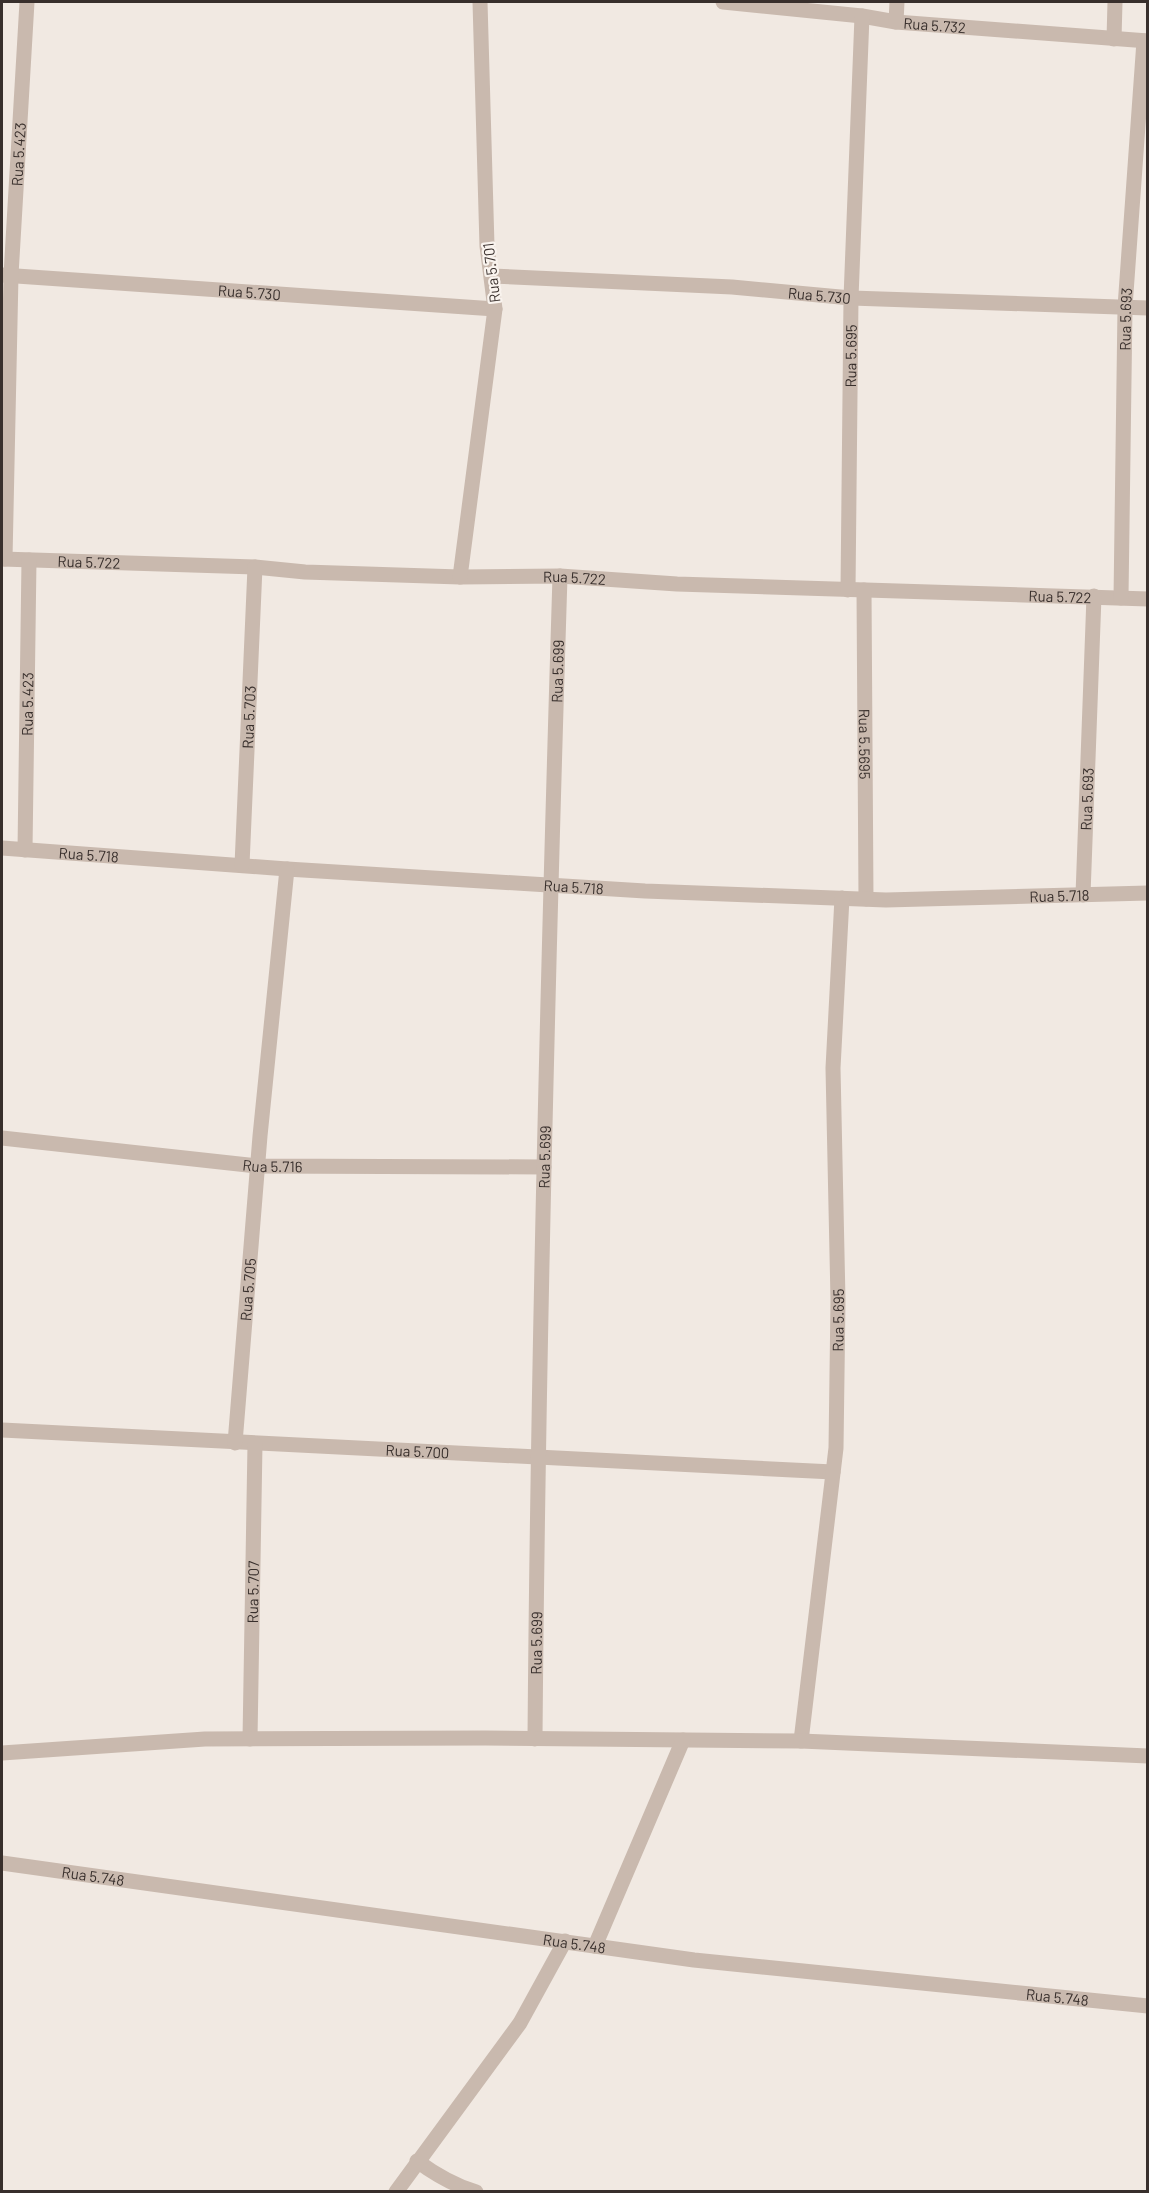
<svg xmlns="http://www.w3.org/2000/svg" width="1149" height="2193" font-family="Barlow,sans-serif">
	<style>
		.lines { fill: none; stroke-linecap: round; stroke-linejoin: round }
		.street { stroke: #c9b9ae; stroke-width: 15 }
		.labels { text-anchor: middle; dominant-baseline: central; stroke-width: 4.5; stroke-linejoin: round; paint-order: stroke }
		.street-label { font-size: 15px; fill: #382f2c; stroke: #f9f3ee }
	</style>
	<rect width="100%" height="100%" fill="#f1e9e2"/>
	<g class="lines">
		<g class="street">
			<path id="s1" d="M 723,2 L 862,16 L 896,22 L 1148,41"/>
			<path d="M 896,22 L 897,2"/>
			<path d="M 1114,39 L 1115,2"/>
			<path id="s2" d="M 2,275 L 495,309"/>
			<path id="s3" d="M 492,276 L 732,287 L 851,298 L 1148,308"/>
			<path id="s4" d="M 2,559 L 255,567 L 305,572 L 460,577 L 560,576 L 677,584 L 1148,599"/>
			<path id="s5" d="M 5,559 L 11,275 L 27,2"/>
			<path d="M 460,577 L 495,309 L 487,246 L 480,2"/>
			<path id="s6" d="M 848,590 L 851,298 L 862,16"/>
			<path id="s7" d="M 864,590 L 866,899"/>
			<path id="s8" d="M 1121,598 L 1125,307 L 1144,41"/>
			<path id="s9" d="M 2,848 L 287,869 L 645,891 L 886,900 L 1148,893"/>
			<path id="s10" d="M 25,850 L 29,560"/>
			<path id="s11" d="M 242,865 L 255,567"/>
			<path id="s12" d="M 1083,895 L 1094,596"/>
			<path id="s13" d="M 2,1138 L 257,1166 L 544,1167"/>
			<path id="s14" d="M 2,1430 C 279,1446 556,1456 833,1472"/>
			<path id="s15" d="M 235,1443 L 260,1136 L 287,869"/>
			<path id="s16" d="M 250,1739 L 255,1444"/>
			<path id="s17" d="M 535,1739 C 538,1351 548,964 560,576"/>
			<path id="s18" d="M 801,1741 L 836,1448 L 838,1300 L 833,1068 L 842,898"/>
			<path d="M 2,1753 L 205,1739 L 485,1738 L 801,1741 L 1148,1756"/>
			<path id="s19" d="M 2,1863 L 694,1960 L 1148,2006"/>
			<path d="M 595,1946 L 683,1740"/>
			<path d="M 417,2161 C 436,2175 453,2185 476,2192"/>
			<path d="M 396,2192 L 520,2023 L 565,1941"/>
		</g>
	</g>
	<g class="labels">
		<g class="street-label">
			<text stroke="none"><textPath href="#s1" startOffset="213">Rua 5.732</textPath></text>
			<text stroke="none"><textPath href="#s5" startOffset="405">Rua 5.423</textPath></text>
			<text transform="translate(491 273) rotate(-97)">Rua 5.701</text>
			<text stroke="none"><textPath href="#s2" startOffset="248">Rua 5.730</textPath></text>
			<text stroke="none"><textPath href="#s3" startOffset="328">Rua 5.730</textPath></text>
			<text stroke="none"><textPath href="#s8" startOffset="279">Rua 5.693</textPath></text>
			<text stroke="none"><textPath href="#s6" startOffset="234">Rua 5.695</textPath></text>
			<text stroke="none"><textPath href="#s4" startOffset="87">Rua 5.722</textPath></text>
			<text stroke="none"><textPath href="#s4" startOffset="573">Rua 5.722</textPath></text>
			<text stroke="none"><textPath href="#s4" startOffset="1059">Rua 5.722</textPath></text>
			<text stroke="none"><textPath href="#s17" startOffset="1068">Rua 5.699</textPath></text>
			<text stroke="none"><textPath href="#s10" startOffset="146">Rua 5.423</textPath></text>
			<text stroke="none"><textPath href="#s11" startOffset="148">Rua 5.703</textPath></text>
			<text stroke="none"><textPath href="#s7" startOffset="154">Rua 5.5695</textPath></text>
			<text stroke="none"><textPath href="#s12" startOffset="96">Rua 5.693</textPath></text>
			<text stroke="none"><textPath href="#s9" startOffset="87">Rua 5.718</textPath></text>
			<text stroke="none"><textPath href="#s9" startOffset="573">Rua 5.718</textPath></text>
			<text stroke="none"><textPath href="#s9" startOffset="1059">Rua 5.718</textPath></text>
			<text stroke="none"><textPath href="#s17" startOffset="582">Rua 5.699</textPath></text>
			<text stroke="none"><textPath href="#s13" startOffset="272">Rua 5.716</textPath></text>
			<text stroke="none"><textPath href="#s15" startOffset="154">Rua 5.705</textPath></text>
			<text stroke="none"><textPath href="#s18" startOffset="423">Rua 5.695</textPath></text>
			<text stroke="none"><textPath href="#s14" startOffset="416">Rua 5.700</textPath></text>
			<text stroke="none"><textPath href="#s16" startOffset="147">Rua 5.707</textPath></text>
			<text stroke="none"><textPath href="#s17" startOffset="96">Rua 5.699</textPath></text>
			<text stroke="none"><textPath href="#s19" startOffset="92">Rua 5.748</textPath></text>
			<text stroke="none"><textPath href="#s19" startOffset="578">Rua 5.748</textPath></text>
			<text stroke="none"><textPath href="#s19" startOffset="1064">Rua 5.748</textPath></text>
		</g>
	</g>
	<rect width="1149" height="2193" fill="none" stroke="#382f2c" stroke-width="6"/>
</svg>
